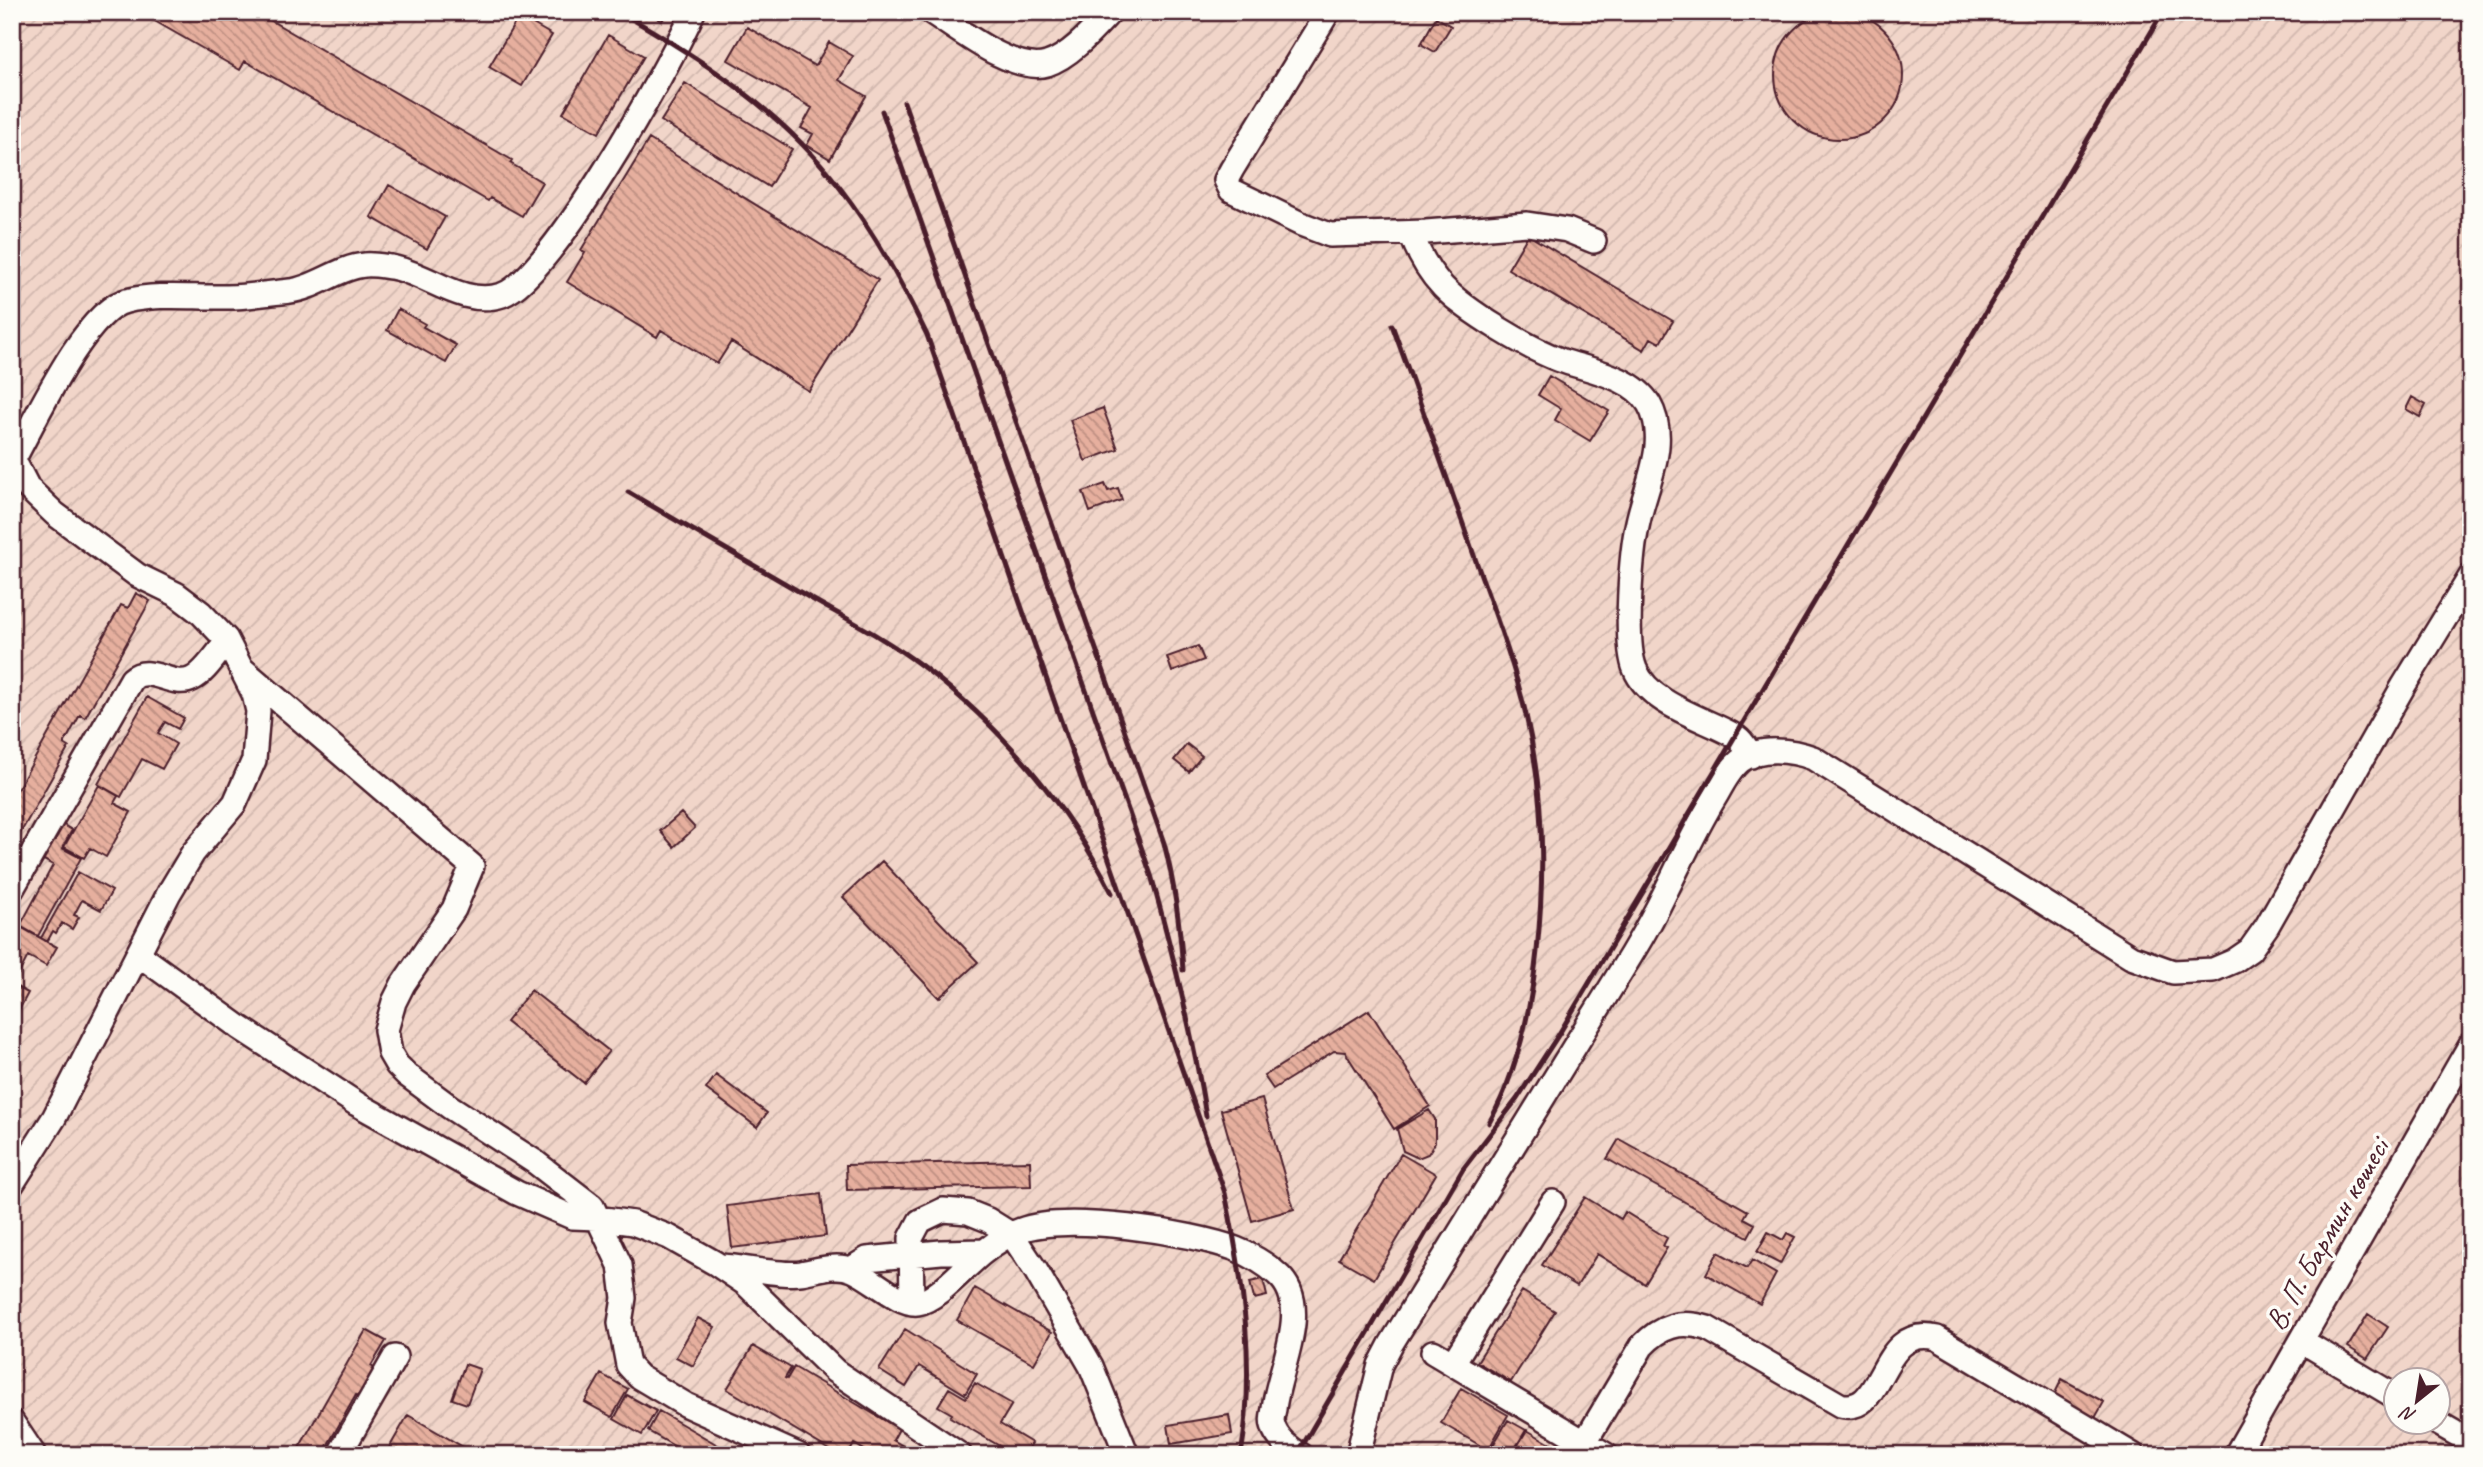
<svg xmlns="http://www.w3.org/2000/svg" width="2483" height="1467" font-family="Caveat,sans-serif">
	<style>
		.industrial { fill: url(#industrial-furrows); fill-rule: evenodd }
		.building { fill: url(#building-back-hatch); stroke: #4a1f2b; stroke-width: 2 }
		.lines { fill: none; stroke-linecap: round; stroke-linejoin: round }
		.minor-casing { stroke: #4a1f2b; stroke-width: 28 }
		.minor { stroke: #fdfcf7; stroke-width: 23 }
		.rail { stroke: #4a1f2b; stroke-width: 5 }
		.labels { text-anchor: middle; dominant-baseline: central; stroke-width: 7; stroke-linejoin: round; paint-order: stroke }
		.street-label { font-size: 30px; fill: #4a1f2b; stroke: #fdfcf7 }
	</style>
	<defs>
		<pattern id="industrial-furrows" width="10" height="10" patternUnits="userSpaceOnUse" patternTransform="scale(1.75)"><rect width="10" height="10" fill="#f1d5c9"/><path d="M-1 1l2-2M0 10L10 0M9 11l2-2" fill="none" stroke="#d0b6ad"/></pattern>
		<pattern id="building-back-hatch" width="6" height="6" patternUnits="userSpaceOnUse" patternTransform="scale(1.75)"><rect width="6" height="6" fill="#e6af9e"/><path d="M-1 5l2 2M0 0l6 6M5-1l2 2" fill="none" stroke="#bc8e81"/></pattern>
	</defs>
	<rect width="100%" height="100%" fill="#f6e5dc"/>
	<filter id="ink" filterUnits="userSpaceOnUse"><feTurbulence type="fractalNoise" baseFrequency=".0143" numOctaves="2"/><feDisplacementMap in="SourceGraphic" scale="14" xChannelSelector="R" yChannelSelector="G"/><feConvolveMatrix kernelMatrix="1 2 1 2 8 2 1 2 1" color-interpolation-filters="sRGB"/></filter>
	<g filter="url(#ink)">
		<path class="industrial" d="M 12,12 L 2471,12 L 2471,1455 L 12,1455 ZM 2396,1380 L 2438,1380 L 2438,1422 L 2396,1422 Z"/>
		<path class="building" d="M1775 75a64 64 0 1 1 128 0a64 64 0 1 1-128 0Z
			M 139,12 L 256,12 L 512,160 L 510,163 L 542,182 L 522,216 L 490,198 L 488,201 L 245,61 L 240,70 Z
			M 648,12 L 667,12 L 662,21 Z
			M 519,16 L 552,35 L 522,86 L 489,67 Z
			M 1436,17 L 1451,26 L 1435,52 L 1421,44 Z
			M 747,27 L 815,66 L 829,42 L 853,56 L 839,80 L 866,96 L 830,159 L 807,145 L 813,134 L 801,128 L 812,108 L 728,60 Z
			M 608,35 L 644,56 L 599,133 L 563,113 Z
			M 685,83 L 792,149 L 769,187 L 661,121 Z
			M 649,139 L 878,280 L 809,391 L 731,342 L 717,364 L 661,330 L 657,337 L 567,282 L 585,252 L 581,250 Z
			M 389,185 L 445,217 L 427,249 L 371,217 Z
			M 1528,235 L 1673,321 L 1660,343 L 1651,338 L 1644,350 L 1508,269 Z
			M 398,309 L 425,324 L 423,327 L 456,345 L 446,363 L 387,330 Z
			M 1549,376 L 1609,411 L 1590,441 L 1555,420 L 1561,409 L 1538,395 Z
			M 2412,397 L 2426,405 L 2420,417 L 2406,409 Z
			M 1103,408 L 1118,449 L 1085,461 L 1070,420 Z
			M 1105,484 L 1108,491 L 1118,488 L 1122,500 L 1090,512 L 1083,492 Z
			M 136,593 L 150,601 L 85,718 L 80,715 L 64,744 L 69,747 L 12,848 L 12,799 L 121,605 L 128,608 Z
			M 1198,646 L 1204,660 L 1172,672 L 1167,657 Z
			M 147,697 L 184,718 L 178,729 L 165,722 L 158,733 L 176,744 L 162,769 L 142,759 L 121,797 L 98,784 Z
			M 1187,744 L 1202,756 L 1189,772 L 1174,760 Z
			M 99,785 L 118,796 L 114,803 L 131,812 L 106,857 L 90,848 L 84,858 L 64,847 Z
			M 681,813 L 695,828 L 674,847 L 660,831 Z
			M 62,824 L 72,830 L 62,848 L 81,858 L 38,936 L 20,926 L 53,865 L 42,859 Z
			M 882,861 L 978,962 L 939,998 L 843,897 Z
			M 78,872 L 112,891 L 101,910 L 82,900 L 74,915 L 79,917 L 72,929 L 62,923 L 56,933 L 53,931 L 47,942 L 41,938 Z
			M 17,925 L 57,947 L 46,966 L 28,956 L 13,985 L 28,993 L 19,1010 L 12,1006 L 12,934 Z
			M 531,990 L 609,1051 L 584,1083 L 506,1022 Z
			M 1369,1010 L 1430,1106 L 1394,1129 L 1345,1052 L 1334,1051 L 1273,1089 L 1264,1076 Z
			M 716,1075 L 767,1113 L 757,1127 L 706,1089 Z
			M 1262,1099 L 1294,1209 L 1252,1221 L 1221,1110 Z
			M 1429,1110 L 1435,1119 L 1435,1143 L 1428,1154 L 1418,1158 L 1403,1151 L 1397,1129 Z
			M 1619,1139 L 1748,1211 L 1744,1218 L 1755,1224 L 1748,1237 L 1607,1159 Z
			M 1401,1154 L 1436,1174 L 1374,1279 L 1339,1259 Z
			M 1030,1161 L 1031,1186 L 847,1190 L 846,1165 Z
			M 821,1194 L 826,1236 L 732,1248 L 727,1206 Z
			M 1585,1197 L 1621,1219 L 1625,1212 L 1667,1238 L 1663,1246 L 1667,1248 L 1645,1284 L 1597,1254 L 1577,1286 L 1542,1265 Z
			M 1768,1232 L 1783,1240 L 1787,1233 L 1795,1237 L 1780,1264 L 1757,1252 Z
			M 1718,1252 L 1747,1268 L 1752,1260 L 1776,1274 L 1760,1304 L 1706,1274 Z
			M 1263,1279 L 1267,1296 L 1254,1299 L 1250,1282 Z
			M 975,1288 L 1052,1332 L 1034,1364 L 957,1320 Z
			M 1522,1291 L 1555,1311 L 1511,1382 L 1477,1362 Z
			M 2368,1314 L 2388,1327 L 2367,1359 L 2348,1347 Z
			M 698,1318 L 715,1327 L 693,1366 L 676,1357 Z
			M 905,1329 L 977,1374 L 965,1394 L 919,1366 L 906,1387 L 879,1370 Z
			M 366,1330 L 386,1341 L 371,1366 L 377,1370 L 362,1397 L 356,1395 L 322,1455 L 295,1455 Z
			M 753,1346 L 791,1368 L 785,1378 L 787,1379 L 794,1367 L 899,1429 L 893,1440 L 919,1455 L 873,1455 L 854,1444 L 848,1455 L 838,1455 L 727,1389 Z
			M 465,1364 L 480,1369 L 467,1404 L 452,1399 Z
			M 601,1374 L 628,1389 L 612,1417 L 585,1402 Z
			M 2062,1379 L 2104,1402 L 2095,1418 L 2054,1395 Z
			M 975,1383 L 1012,1404 L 1000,1424 L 1032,1443 L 1025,1455 L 1015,1455 L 950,1417 L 952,1414 L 938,1406 L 949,1388 L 966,1398 Z
			M 1461,1388 L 1508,1415 L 1488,1450 L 1441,1423 Z
			M 627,1395 L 656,1411 L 642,1435 L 614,1419 Z
			M 659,1411 L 735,1455 L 690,1455 L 648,1431 Z
			M 408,1415 L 463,1447 L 459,1455 L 385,1455 Z
			M 1229,1415 L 1232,1434 L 1171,1444 L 1168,1425 Z
			M 1508,1420 L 1526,1430 L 1511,1455 L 1494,1455 L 1489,1452 Z
			M 1527,1430 L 1569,1455 L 1512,1455 Z"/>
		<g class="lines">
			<defs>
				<path id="minor" d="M 931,12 C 958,29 1014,74 1047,64 C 1071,56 1093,30 1110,12
					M 1328,12 L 1232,169 L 1226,180 L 1231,190 L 1301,224 L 1330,235 L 1426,232 L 1527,224 L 1567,230 L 1594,241
					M 1411,233 C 1418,253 1429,272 1443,287 C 1467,312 1528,348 1560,360 C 1588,370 1632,376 1649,404 C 1670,441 1646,484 1638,522 C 1631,552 1624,642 1635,669 C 1650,705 1704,718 1735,736 C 1742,740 1747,749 1751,756
					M 12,457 L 28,488 L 55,514 L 137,575 L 176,594 L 201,613 L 226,639 L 254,694 L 258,711 L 254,760 L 235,803 L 193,853 L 169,893 L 54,1118 L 12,1184
					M 12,462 C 33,425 85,310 126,301 C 159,293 194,298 227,297 C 248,297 269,293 290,291 C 316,288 339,267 365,265 C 372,264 383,266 391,267 C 427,273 463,308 502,295 C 551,278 670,65 693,12
					M 241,668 L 472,866 L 454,909 L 403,984 L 394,1002 L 386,1030 L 390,1053 L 397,1065 L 407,1075 L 450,1107 L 535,1162 L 592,1206 L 620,1265 L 624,1298 L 620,1323 L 628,1365 L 639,1377 L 686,1405 L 798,1455
					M 12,889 L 132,679 C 150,663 172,689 192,679 C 205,673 217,653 227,642
					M 138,954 L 239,1027 L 357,1104 L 517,1193 L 572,1217 L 597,1218 L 633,1223 L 669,1237 L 715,1263 L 746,1284 L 835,1371 L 960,1455
					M 722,1266 C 744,1267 783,1276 801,1273 C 818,1270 836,1263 853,1270 C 871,1277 900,1306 918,1303 C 938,1300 968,1263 985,1251 C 995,1243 1009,1234 1021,1230 C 1065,1213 1191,1232 1236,1249 C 1249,1254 1266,1264 1277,1274 C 1314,1305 1278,1369 1274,1409 C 1273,1414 1271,1420 1273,1425 C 1276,1438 1290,1449 1301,1455
					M 851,1269 L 867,1259 L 941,1252 L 984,1251
					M 912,1303 L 911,1238 L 920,1221 L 943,1210 L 968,1212 L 988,1220 L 1012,1235 L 1036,1271 L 1091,1366 L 1127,1455
					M 2302,1341 L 2396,1397
					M 1433,1352 L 1606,1455
					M 1453,1363 L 1553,1202
					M 12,1422 L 34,1455
					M 2436,1422 L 2471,1442
					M 1585,1442 L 1642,1346 C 1661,1326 1680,1320 1707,1328 L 1840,1405 C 1886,1418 1877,1323 1937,1338 L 2133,1455
					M 339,1455 L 395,1357
					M 1358,1455 L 1380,1365 L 1391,1344 L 1631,955 C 1643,935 1655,914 1665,893 C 1681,861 1696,828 1715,797 C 1722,785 1729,770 1740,761 C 1759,746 1792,750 1813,758 L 2131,957 L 2173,972 L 2213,970 L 2234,961 L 2250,950 L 2267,926 L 2404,685 L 2471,576
					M 2236,1455 L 2471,1044"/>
			</defs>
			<use href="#minor" class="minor-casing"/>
			<use href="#minor" class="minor"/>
			<path class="rail" d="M 620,12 C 702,59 782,111 840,188 C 875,233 902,284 927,335 L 1225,1193 C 1243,1278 1256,1367 1241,1455
				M 904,102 L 1164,843 C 1175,885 1180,926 1183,970
				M 882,111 L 1151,875 C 1173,954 1193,1034 1206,1116
				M 1392,325 C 1421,404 1449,484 1477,564 C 1495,614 1514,663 1526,715 C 1544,792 1545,873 1537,951 C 1531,1010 1518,1071 1489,1123
				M 628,492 C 689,528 751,564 812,599 C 849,620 888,640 922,666 C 1000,725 1068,805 1112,893
				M 1297,1455 L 1463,1169 L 1517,1099 L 1559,1034 L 2163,12"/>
		</g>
	</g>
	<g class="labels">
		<g class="street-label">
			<text transform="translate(2327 1234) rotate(-60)">В. П. Бармин көшесі</text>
		</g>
	</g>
	<rect width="2483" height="1467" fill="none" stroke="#fdfcf7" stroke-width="42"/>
	<rect x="21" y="21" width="2441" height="1425" fill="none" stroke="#4a1f2b" stroke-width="2.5" filter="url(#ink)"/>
	<g transform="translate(2417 1401) rotate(210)"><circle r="33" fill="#fdfcf7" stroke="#b5a4a5" stroke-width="2"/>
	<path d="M0-5L12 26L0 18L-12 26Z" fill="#4a1f2b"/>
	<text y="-10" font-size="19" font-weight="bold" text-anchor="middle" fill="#4a1f2b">N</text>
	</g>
</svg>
